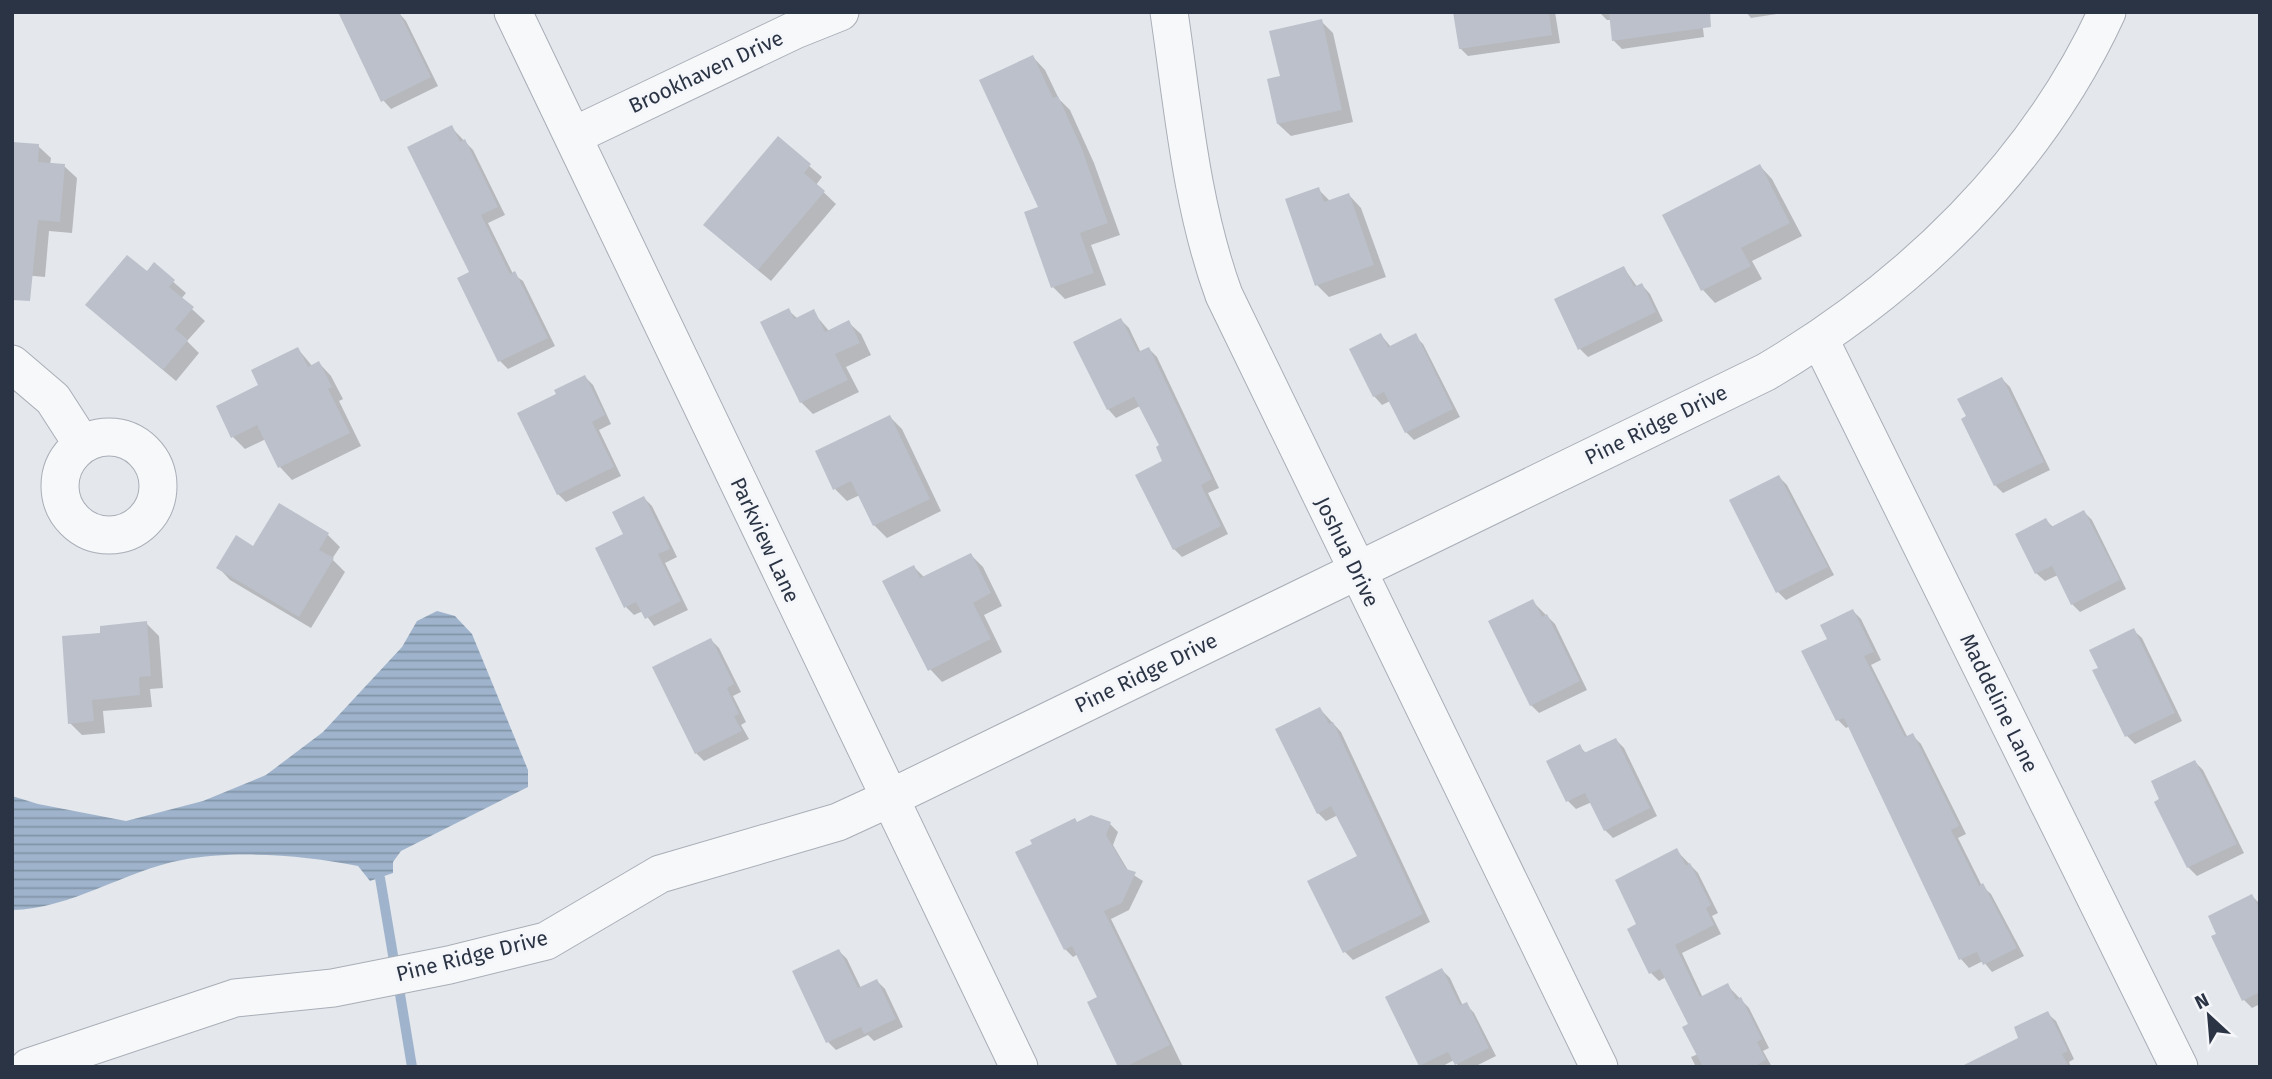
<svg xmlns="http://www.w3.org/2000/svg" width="2272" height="1079" font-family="'Fira Sans',sans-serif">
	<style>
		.water { fill: url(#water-rules) }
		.shadow { fill: #0003 }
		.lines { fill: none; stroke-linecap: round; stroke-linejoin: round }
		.stream { stroke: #9fb4cc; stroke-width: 10 }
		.building { fill: #bbc0ca }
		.minor-casing { stroke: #a9aeb7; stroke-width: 39 }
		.minor { stroke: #f7f8fa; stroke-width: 37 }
		.labels { text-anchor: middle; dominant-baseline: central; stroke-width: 6; stroke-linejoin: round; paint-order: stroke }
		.street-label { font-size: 21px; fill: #2b3445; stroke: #f4f6f9 }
	</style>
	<defs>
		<pattern id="water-rules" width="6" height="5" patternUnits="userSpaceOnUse" patternTransform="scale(1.75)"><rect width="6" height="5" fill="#9fb4cc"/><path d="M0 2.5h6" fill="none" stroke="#8293a7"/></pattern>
	</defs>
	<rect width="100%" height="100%" fill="#e4e7ec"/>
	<path class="water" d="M 437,611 L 455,616 L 472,634 L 528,770 L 528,787 L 401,851 L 393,862 L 393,873 L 370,881 L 358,866 C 305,855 235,850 182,860 C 124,871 71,909 12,910 L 12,796 L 38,804 L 126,821 L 203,801 L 266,775 L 323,732 L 402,647 L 417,621 Z"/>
	<path class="shadow" d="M 398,12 L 406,21 L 438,86 L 391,109 L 383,100 Z
		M 1455,12 L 1555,12 L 1560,43 L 1468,56 L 1460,48 Z
		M 1599,12 L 1701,12 L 1704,37 L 1622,49 L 1614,41 L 1611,20 L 1607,20 Z
		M 1746,12 L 1789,12 L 1751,18 Z
		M 1321,21 L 1333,33 L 1353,122 L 1291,136 L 1278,124 Z
		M 1033,57 L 1045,70 L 1059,99 L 1070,110 L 1094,163 L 1120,235 L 1091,245 L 1106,285 L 1065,299 L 1053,287 L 1040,208 Z
		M 451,127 L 473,150 L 505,215 L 488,223 L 513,274 L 523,281 L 555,346 L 508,369 L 500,361 L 471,273 Z
		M 778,139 L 822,177 L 816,185 L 836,204 L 771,281 L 718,237 Z
		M 38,146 L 51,158 L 50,165 L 64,166 L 77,178 L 72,233 L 49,231 L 45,277 L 12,274 Z
		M 1760,166 L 1772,179 L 1802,236 L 1752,261 L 1762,279 L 1715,303 L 1703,290 L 1664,215 Z
		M 1318,189 L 1331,202 L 1349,195 L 1361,208 L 1386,277 L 1329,297 L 1317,285 Z
		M 154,265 L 186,293 L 181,299 L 205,321 L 187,341 L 199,353 L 176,381 L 100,317 Z
		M 1624,268 L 1638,288 L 1642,285 L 1650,294 L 1663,321 L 1588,357 L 1580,349 Z
		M 788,310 L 798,319 L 813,312 L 829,331 L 848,322 L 861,334 L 871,355 L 846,367 L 859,392 L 813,414 L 801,402 Z
		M 1121,320 L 1129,328 L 1141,353 L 1149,349 L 1157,357 L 1219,488 L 1208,493 L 1228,534 L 1182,557 L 1174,549 L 1161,446 L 1140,406 L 1116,418 L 1108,409 Z
		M 1381,335 L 1391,347 L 1415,336 L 1423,344 L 1460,417 L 1414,440 L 1406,432 L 1390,401 L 1382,405 L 1374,396 Z
		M 298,349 L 313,367 L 319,363 L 331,376 L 343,399 L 339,401 L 361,446 L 292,480 L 280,467 L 266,439 L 245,449 L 233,437 L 260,386 Z
		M 585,377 L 593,385 L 611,424 L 599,430 L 621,476 L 566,502 L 558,494 L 558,395 Z
		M 2002,379 L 2010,387 L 2050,470 L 2003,493 L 1995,485 Z
		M 890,417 L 902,429 L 941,511 L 887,538 L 874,525 L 860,495 L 847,501 L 835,489 Z
		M 1779,477 L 1787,485 L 1834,575 L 1786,600 L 1778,592 Z
		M 644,498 L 652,506 L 677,557 L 665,563 L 688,610 L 654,626 L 643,611 L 634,615 L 626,607 Z
		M 2084,512 L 2092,520 L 2126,589 L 2080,612 L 2072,604 L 2058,575 L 2045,581 L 2036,573 L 2017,535 L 2046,520 L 2053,527 Z
		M 328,535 L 340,547 L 332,559 L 345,572 L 311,628 L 230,580 L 218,567 L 254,548 Z
		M 971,555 L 983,567 L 1002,606 L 984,615 L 1002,652 L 942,682 L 930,669 L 914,567 L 925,578 Z
		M 1533,602 L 1555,624 L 1587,690 L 1539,713 L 1531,705 Z
		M 1853,611 L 1861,619 L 1881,660 L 1871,665 L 1908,738 L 1913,736 L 1921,744 L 1966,834 L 1958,838 L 1982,886 L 1991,894 L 2024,956 L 1992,972 L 1983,961 L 1969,968 L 1961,959 L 1850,726 L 1846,728 L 1838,720 L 1829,639 Z
		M 146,623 L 159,636 L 163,688 L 150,689 L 152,707 L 103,711 L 105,733 L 82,735 L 70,723 L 102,634 Z
		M 2133,630 L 2142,638 L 2182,721 L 2135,744 L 2127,736 L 2100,668 Z
		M 711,640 L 719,648 L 741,692 L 733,696 L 746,722 L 741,725 L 749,739 L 704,761 L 696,753 Z
		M 1320,709 L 1341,732 L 1430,922 L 1353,960 L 1345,952 L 1309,881 L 1359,856 L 1338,815 L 1326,821 L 1318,813 Z
		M 1616,740 L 1624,748 L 1657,816 L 1613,838 L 1605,830 L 1592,802 L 1576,809 L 1568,801 L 1549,762 L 1580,747 L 1587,754 Z
		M 2195,762 L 2203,770 L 2244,853 L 2197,876 L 2188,867 L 2156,802 Z
		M 1078,823 L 1110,824 L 1118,832 L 1113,845 L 1129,872 L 1143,881 L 1129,910 L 1111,919 L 1183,1067 L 1121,1067 L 1099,998 L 1078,954 L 1073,957 L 1065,949 Z
		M 1677,851 L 1698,873 L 1718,913 L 1712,916 L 1721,934 L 1682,953 L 1703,998 L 1727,985 L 1749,1008 L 1769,1048 L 1763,1051 L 1772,1067 L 1696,1067 L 1691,1057 L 1698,1054 L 1691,1024 L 1666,977 L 1659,981 L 1651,973 L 1639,925 Z
		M 2252,896 L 2260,904 L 2260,1004 L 2252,1008 L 2244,1000 Z
		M 839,951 L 847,959 L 861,988 L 877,981 L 885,989 L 903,1027 L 874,1041 L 868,1035 L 836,1050 L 828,1042 Z
		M 1442,970 L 1450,978 L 1463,1006 L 1466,1004 L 1474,1013 L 1496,1056 L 1474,1067 L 1459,1067 L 1454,1060 L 1441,1067 L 1420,1065 Z
		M 2047,1013 L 2056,1021 L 2074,1059 L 2069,1062 L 2071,1067 L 2002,1067 L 2021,1039 Z"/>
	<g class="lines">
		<path class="stream" d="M 380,878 L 395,967
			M 398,982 L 412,1067"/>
	</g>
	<path class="building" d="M 338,12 L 399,12 L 431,77 L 381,102 Z
		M 1453,12 L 1549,12 L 1552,35 L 1459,49 Z
		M 1609,12 L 1710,12 L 1711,27 L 1612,41 Z
		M 1322,19 L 1342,110 L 1277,124 L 1267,79 L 1280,76 L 1269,31 Z
		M 1033,55 L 1053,98 L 1058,96 L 1082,149 L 1108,223 L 1080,233 L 1094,273 L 1051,288 L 1024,212 L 1038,207 L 979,80 Z
		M 452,125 L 460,142 L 465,139 L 498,207 L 481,215 L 510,274 L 515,271 L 548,338 L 498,362 L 457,278 L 469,272 L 407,147 Z
		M 778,136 L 811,164 L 804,173 L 825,191 L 758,270 L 703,225 Z
		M 12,142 L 39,144 L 38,162 L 65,164 L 60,222 L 38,220 L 30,301 L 12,300 Z
		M 1760,164 L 1790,223 L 1741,248 L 1751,266 L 1701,291 L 1662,215 Z
		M 1319,187 L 1324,202 L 1349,193 L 1374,265 L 1315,286 L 1285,199 Z
		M 127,255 L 147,271 L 154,262 L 175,280 L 169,287 L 194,307 L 175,329 L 188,340 L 163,370 L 85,305 Z
		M 1624,266 L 1634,287 L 1642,283 L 1656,312 L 1578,350 L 1554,299 Z
		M 789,308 L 794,319 L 814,309 L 825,332 L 849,320 L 860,343 L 835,354 L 848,380 L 800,403 L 760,322 Z
		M 1121,318 L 1138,352 L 1149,347 L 1212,479 L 1201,485 L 1221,526 L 1173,550 L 1135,475 L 1162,461 L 1156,447 L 1159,445 L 1134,397 L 1107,410 L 1073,342 Z
		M 1381,333 L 1388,347 L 1416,333 L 1453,409 L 1405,433 L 1384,392 L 1373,397 L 1349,349 Z
		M 298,347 L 308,367 L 319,361 L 332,387 L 328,389 L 350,433 L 278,468 L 257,425 L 231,438 L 216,406 L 258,385 L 251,370 Z
		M 585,375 L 605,415 L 592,422 L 614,467 L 557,495 L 517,413 L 556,394 L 554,390 Z
		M 2002,377 L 2044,462 L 1994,486 L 1961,419 L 1966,416 L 1957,399 Z
		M 890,415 L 930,499 L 873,526 L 851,481 L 833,490 L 815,451 Z
		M 1779,475 L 1828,567 L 1776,593 L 1729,500 Z
		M 644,496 L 670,549 L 658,554 L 681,601 L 645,619 L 636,602 L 624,608 L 595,548 L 623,534 L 612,512 Z
		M 279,503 L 329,533 L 319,550 L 334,558 L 299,617 L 216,568 L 236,535 L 253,546 Z
		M 2084,510 L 2120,580 L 2071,605 L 2052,566 L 2035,574 L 2015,534 L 2046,518 L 2051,527 Z
		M 971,553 L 991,593 L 973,603 L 991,639 L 928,671 L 882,581 L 914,565 L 920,578 Z
		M 1533,599 L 1542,617 L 1547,614 L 1580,681 L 1530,706 L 1488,621 Z
		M 1853,609 L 1874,652 L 1864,656 L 1905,737 L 1913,733 L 1959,826 L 1951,830 L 1979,886 L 1983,883 L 2017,948 L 1983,965 L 1977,952 L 1959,960 L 1844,718 L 1836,721 L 1801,651 L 1827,639 L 1820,625 Z
		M 147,621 L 151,676 L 139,677 L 140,695 L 92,700 L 94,721 L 68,724 L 62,636 L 100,633 L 100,626 Z
		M 2134,628 L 2175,713 L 2125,737 L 2092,670 L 2098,668 L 2089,650 Z
		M 711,638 L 734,684 L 727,688 L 739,714 L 734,716 L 742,731 L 695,754 L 652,667 Z
		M 1320,707 L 1329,724 L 1333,722 L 1423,914 L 1343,953 L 1307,881 L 1357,856 L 1331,806 L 1317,814 L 1275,729 Z
		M 1616,738 L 1650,808 L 1604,831 L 1585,793 L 1566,802 L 1546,761 L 1580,744 L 1584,753 Z
		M 2195,760 L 2237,844 L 2187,868 L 2154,802 L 2159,799 L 2151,781 Z
		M 1091,815 L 1111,822 L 1106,835 L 1126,869 L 1136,872 L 1122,903 L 1104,911 L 1170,1045 L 1125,1067 L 1118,1067 L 1087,1002 L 1097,997 L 1072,946 L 1064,950 L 1015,852 L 1032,844 L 1030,840 L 1075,818 L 1077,822 Z
		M 1677,848 L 1686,866 L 1690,863 L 1711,905 L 1706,908 L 1714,925 L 1675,945 L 1700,997 L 1728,983 L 1736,1000 L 1741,997 L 1762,1039 L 1757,1042 L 1766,1060 L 1753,1067 L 1703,1067 L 1682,1027 L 1688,1024 L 1660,969 L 1649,974 L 1627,929 L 1636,924 L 1615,880 Z
		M 2252,894 L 2260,910 L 2260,992 L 2242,1001 L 2211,936 L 2216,934 L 2208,916 Z
		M 839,949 L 858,988 L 877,979 L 896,1019 L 864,1034 L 861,1027 L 826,1043 L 792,971 Z
		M 1442,968 L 1460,1005 L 1467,1002 L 1489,1048 L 1455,1065 L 1448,1052 L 1419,1066 L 1385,997 Z
		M 2048,1011 L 2068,1051 L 2062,1054 L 2069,1067 L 1960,1067 L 2018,1038 L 2014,1027 Z"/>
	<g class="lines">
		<defs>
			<path id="minor" d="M 513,12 L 1019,1067
				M 1169,12 C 1183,107 1191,205 1224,295 L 1599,1067
				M 573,136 L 795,30 L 840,12
				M 1820,340 L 2179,1067
				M 12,364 L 53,399 L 82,444
				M60 486a49 49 0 1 1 98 0a49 49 0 1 1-98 0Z
				M 29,1067 L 235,998 L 333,988 L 449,965 L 546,941 L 660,874 L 838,822 L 888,799 L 1766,372 C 1910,287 2036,166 2107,12"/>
		</defs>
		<use href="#minor" class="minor-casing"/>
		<use href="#minor" class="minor"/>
	</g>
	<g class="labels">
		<g class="street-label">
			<text transform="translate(706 72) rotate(-25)">Brookhaven Drive</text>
			<text transform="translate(1656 425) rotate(-26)">Pine Ridge Drive</text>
			<text transform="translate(765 540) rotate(65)">Parkview Lane</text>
			<text transform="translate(1347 552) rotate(64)">Joshua Drive</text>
			<text transform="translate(1146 673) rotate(-26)">Pine Ridge Drive</text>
			<text transform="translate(1999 703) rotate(64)">Maddeline Lane</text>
			<text transform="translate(472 956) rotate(-14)">Pine Ridge Drive</text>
		</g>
	</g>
	<rect width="2272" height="1079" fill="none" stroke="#2b3445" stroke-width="28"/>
	<g transform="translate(2209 1016) rotate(334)" stroke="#f4f6f9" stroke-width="5" paint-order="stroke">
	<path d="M0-5L12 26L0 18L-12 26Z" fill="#2b3445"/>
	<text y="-10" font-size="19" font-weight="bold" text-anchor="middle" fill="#2b3445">N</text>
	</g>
</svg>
